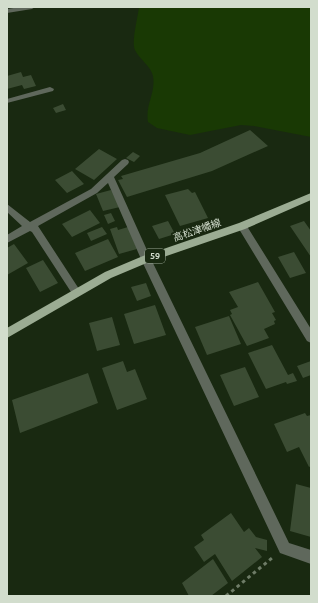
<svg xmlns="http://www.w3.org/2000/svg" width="318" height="603" font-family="Ubuntu,'Noto Sans JP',sans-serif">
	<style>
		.green { fill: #193904 }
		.building { fill: #3b4c33 }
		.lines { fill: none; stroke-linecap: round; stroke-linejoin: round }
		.path { stroke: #6e7c67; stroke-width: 3; stroke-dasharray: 3.5 3.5; stroke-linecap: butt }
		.minor { fill: #5f685c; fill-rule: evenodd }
		.major { fill: #9bac93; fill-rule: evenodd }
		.labels { text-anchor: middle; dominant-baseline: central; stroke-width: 3.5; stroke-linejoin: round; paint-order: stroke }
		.shield { fill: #192911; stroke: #9aa795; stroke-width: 1 }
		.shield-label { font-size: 9px; font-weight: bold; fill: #d2ddcd }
		.street-label { font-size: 10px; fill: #d2ddcd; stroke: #192911 }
	</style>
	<rect width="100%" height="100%" fill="#192911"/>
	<path class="green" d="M 139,7 L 311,7 L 311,137 L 254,126 L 241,125 L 190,135 L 157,128 L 148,122 C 145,105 156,93 153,76 C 151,66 139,59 135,50 C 131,42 138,17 139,7 Z"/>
	<path class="building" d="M 21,72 L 23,77 L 31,75 L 36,86 L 24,89 L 22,85 L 7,89 L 7,76 Z
		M 63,104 L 66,110 L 56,113 L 53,108 Z
		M 250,130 L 268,146 L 212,171 L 127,197 L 118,180 L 123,179 L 121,176 L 200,153 Z
		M 99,149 L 117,159 L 94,180 L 75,169 Z
		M 133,152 L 140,156 L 134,162 L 126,158 Z
		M 72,171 L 84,184 L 67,193 L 55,180 Z
		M 188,189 L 192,193 L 195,192 L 208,218 L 180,226 L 165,195 Z
		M 111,190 L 120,207 L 103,211 L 96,194 Z
		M 90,210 L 100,223 L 72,237 L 62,224 Z
		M 111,213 L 115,221 L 108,224 L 104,215 Z
		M 168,221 L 175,234 L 159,239 L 152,226 Z
		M 304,221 L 311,231 L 311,257 L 290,226 Z
		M 102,227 L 107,234 L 91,241 L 87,233 Z
		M 117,227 L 118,230 L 128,227 L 137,249 L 119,254 L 110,229 Z
		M 108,239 L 118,257 L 85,271 L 75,253 Z
		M 14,244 L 28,263 L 7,275 L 7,248 Z
		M 294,252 L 306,273 L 290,278 L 278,257 Z
		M 43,260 L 58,283 L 40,292 L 26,268 Z
		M 258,282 L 275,312 L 272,313 L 276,320 L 274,321 L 275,324 L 264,329 L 269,338 L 247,346 L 230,315 L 232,314 L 230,310 L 238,307 L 229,292 Z
		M 146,283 L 151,296 L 137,301 L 131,287 Z
		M 155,305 L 166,335 L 134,344 L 124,314 Z
		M 229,316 L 241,344 L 207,355 L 195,327 Z
		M 112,317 L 120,345 L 97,351 L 89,323 Z
		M 272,345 L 288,375 L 293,373 L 297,381 L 287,384 L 286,382 L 266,389 L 248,353 Z
		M 123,361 L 127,372 L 135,369 L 147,399 L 117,410 L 102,368 Z
		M 311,361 L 311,375 L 303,378 L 297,366 Z
		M 245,367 L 259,397 L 234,406 L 220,375 Z
		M 88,373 L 98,403 L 20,433 L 12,400 Z
		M 305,413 L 307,416 L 311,415 L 311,466 L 309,467 L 299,447 L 287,452 L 274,424 Z
		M 296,484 L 311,488 L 311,537 L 290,531 Z
		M 231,513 L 244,532 L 249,528 L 256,537 L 267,540 L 267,551 L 255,548 L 262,557 L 232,581 L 215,554 L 204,562 L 194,547 L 204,540 L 201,535 Z
		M 213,559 L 228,583 L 211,596 L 189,596 L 182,583 Z"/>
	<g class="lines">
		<path class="path" d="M 226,596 L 272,558"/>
		<path class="minor" d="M 20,7 L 35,7 L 32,9 L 7,13 L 7,9 Z
			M 50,87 L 54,89 L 53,91 L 7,103 L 7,99 Z
			M 125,159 L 128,160 L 129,162 L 128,164 L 114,177 L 151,259 L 289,543 L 311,550 L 311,564 L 280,553 L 141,259 L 108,183 L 97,193 L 38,226 L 79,289 L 81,292 L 79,295 L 76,296 L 73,295 L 32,232 L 30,231 L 7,243 L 7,235 L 22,226 L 7,212 L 7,204 L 30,222 L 91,189 L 122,160 Z
			M 242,222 L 245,223 L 311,329 L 311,343 L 307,341 L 239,229 L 237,226 Z"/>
		<path class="major" d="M 311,193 L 311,200 L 245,229 L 149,262 L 111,278 L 7,338 L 7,328 L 105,272 L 143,256 L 239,223 Z"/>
	</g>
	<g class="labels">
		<rect class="shield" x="145" y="249" width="20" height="14" rx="3"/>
		<g class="shield-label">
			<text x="155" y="256">59</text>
		</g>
		<g class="street-label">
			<text transform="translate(197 230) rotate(-19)">高松津幡線</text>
		</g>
	</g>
	<rect width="318" height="603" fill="none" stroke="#d2ddcd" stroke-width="16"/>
</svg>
